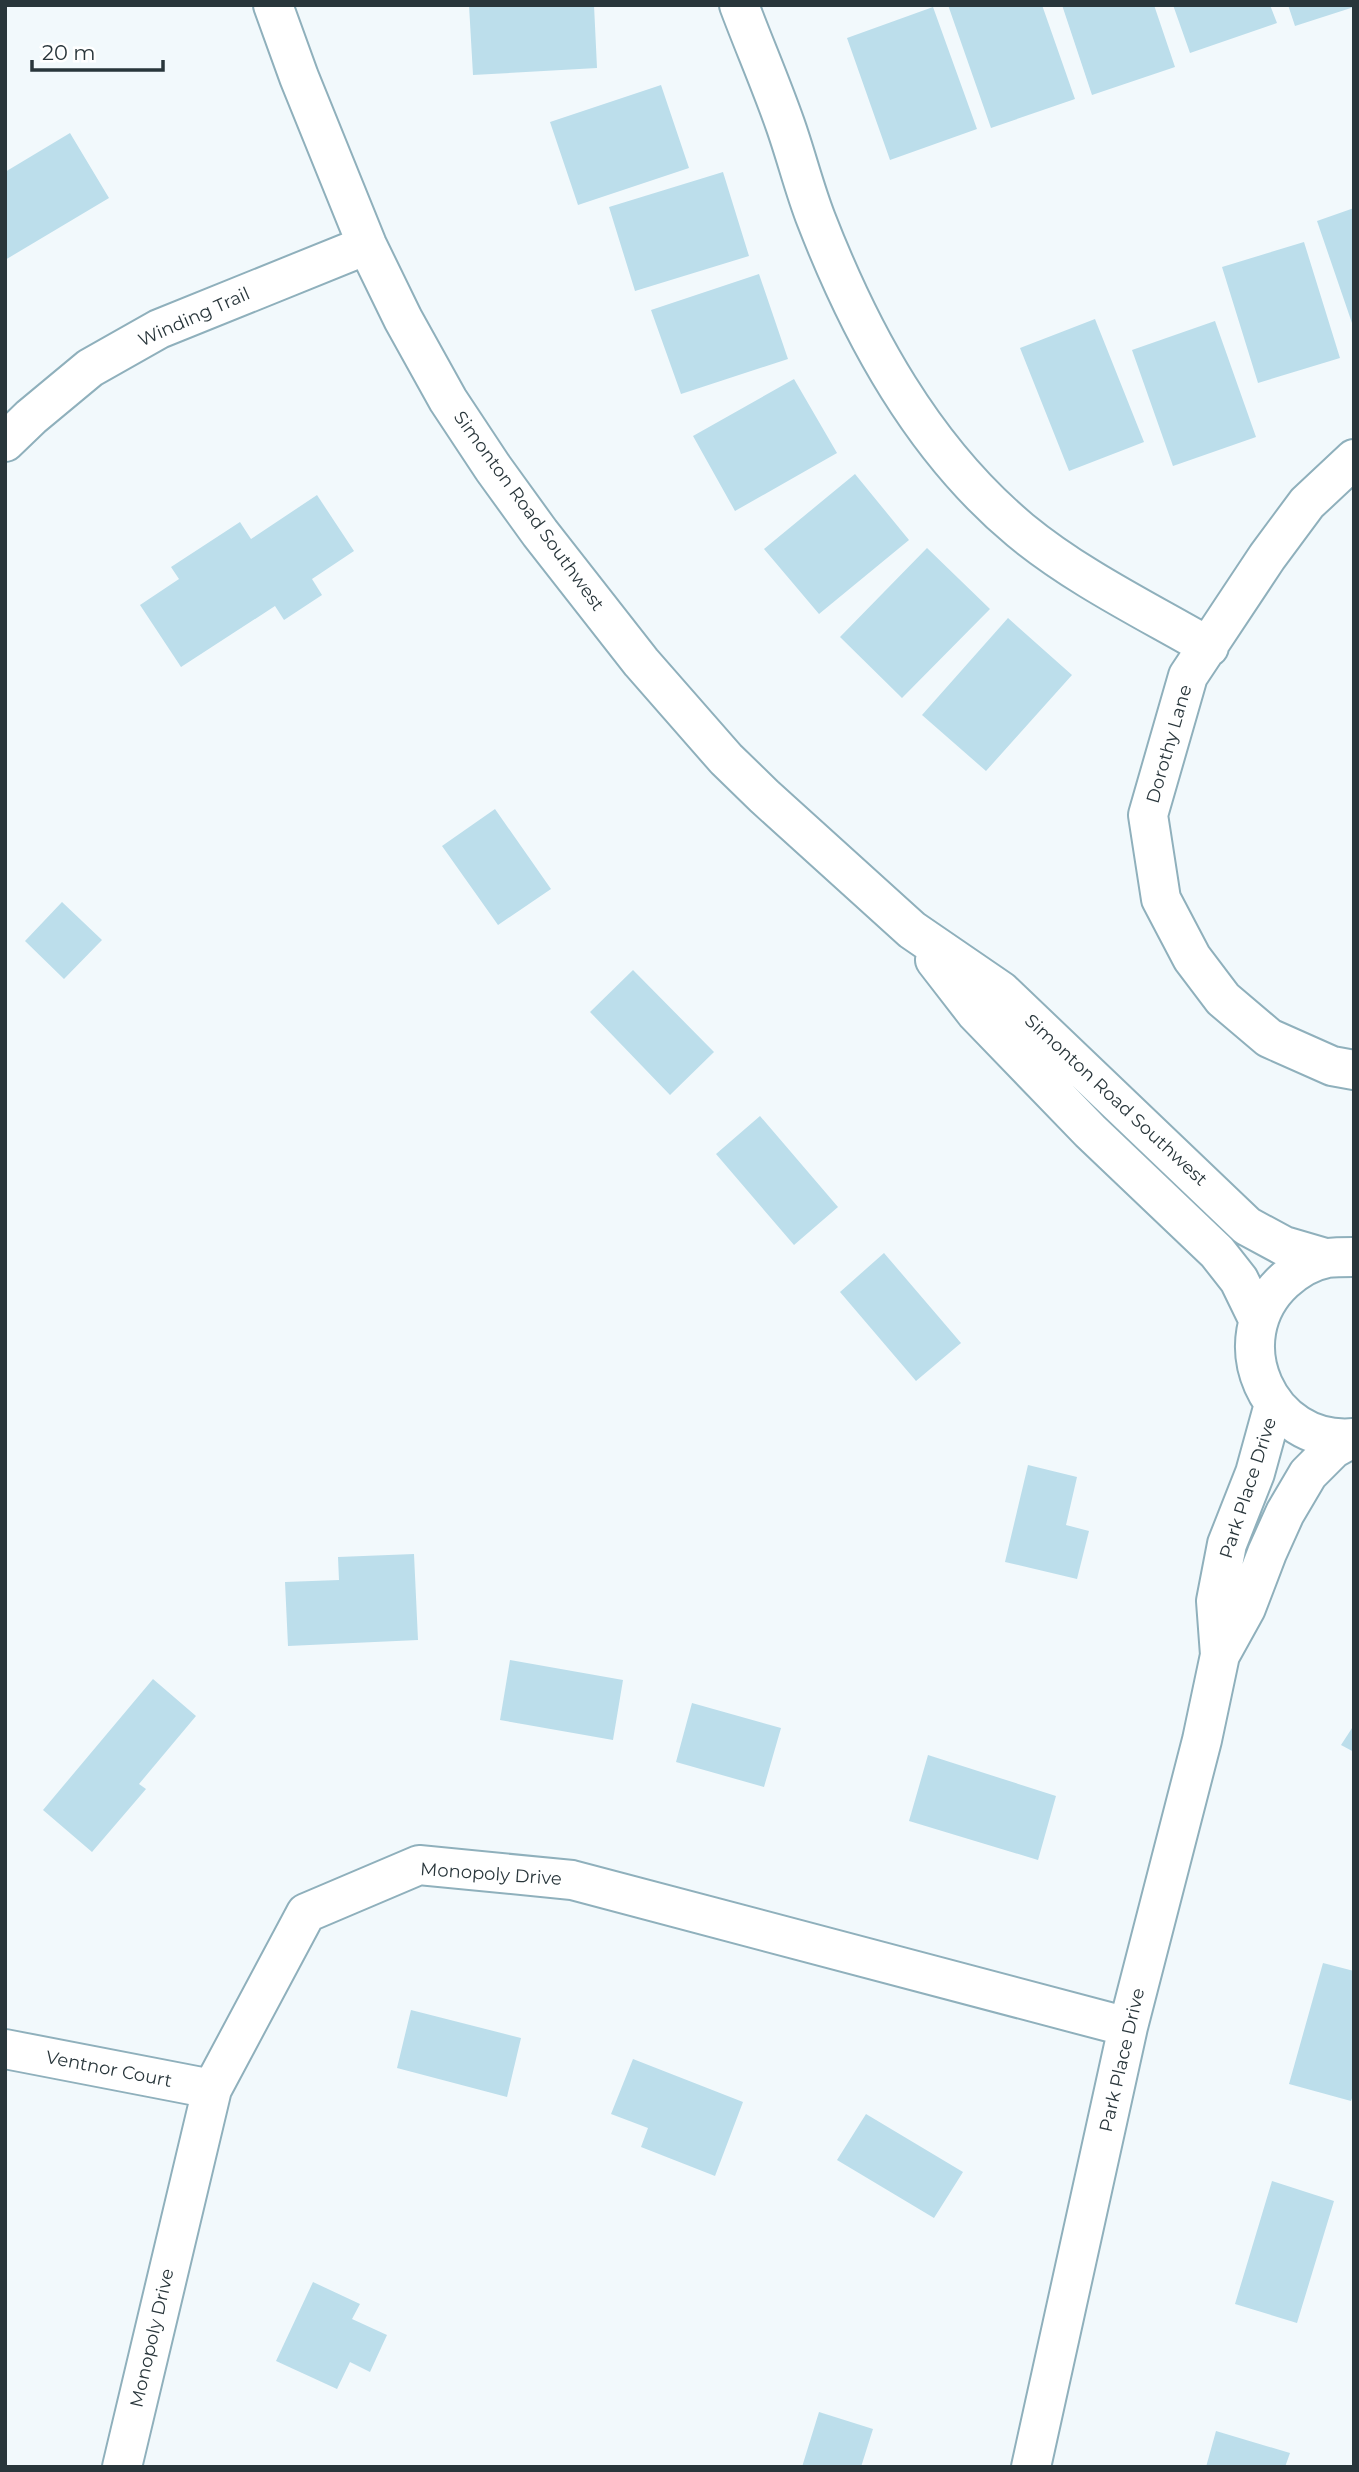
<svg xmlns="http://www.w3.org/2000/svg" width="1359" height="2472" font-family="Montserrat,sans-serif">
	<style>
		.building { fill: #bcdeeb }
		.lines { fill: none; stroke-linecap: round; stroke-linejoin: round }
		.minor-casing { stroke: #8fb0bc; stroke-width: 42 }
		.minor { stroke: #fff; stroke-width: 38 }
		.labels { text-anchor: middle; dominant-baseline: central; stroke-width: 5; stroke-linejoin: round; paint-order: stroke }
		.street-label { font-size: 18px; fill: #29363b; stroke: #fff }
	</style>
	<rect width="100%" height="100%" fill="#f2f9fc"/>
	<path class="building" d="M 469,5 L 594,5 L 597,68 L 473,75 Z
		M 948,5 L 1042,5 L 1075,99 L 991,128 Z
		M 1062,5 L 1154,5 L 1175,67 L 1092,95 Z
		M 1173,5 L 1270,5 L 1277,23 L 1190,53 Z
		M 1288,5 L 1354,5 L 1354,7 L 1295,26 Z
		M 933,7 L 977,129 L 890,160 L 847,38 Z
		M 661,85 L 689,168 L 578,205 L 550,122 Z
		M 70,133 L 109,198 L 5,260 L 5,172 Z
		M 723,172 L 749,256 L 635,291 L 609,207 Z
		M 1354,208 L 1354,326 L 1353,326 L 1317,221 Z
		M 1304,242 L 1340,358 L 1258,383 L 1222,267 Z
		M 759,274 L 788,359 L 681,394 L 651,310 Z
		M 1095,319 L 1144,442 L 1069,471 L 1020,348 Z
		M 1215,321 L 1256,437 L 1173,466 L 1132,350 Z
		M 794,379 L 837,453 L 735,511 L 693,436 Z
		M 855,474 L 909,540 L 819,614 L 764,549 Z
		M 317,495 L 354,551 L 312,579 L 322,595 L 284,620 L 275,606 L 181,667 L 140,605 L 179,579 L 171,567 L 240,522 L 251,539 Z
		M 927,548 L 990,609 L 902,698 L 840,637 Z
		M 1008,618 L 1072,675 L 986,771 L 922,715 Z
		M 495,809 L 551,889 L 498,925 L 442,846 Z
		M 62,902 L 102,940 L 64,979 L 25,941 Z
		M 633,970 L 714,1052 L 670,1095 L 590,1012 Z
		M 760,1116 L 838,1207 L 794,1245 L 716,1154 Z
		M 884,1253 L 961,1343 L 916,1381 L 840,1292 Z
		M 1028,1465 L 1077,1477 L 1066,1525 L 1089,1531 L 1077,1579 L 1005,1562 Z
		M 414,1554 L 418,1640 L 288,1646 L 285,1582 L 339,1580 L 338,1557 Z
		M 510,1660 L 623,1680 L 613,1740 L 500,1720 Z
		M 153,1679 L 196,1716 L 139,1784 L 146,1789 L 92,1852 L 43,1810 Z
		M 692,1703 L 781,1728 L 764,1787 L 676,1762 Z
		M 1354,1725 L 1354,1752 L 1341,1745 Z
		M 928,1755 L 1056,1796 L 1038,1860 L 909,1821 Z
		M 1323,1963 L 1354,1971 L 1354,2092 L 1351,2101 L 1289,2084 Z
		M 411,2010 L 521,2038 L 507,2097 L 397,2068 Z
		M 633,2059 L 743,2102 L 715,2176 L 641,2147 L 648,2128 L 611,2114 Z
		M 866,2114 L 963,2172 L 934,2218 L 837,2160 Z
		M 1272,2181 L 1334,2201 L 1297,2323 L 1235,2304 Z
		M 313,2282 L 360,2304 L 352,2319 L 387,2335 L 370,2372 L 350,2362 L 337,2389 L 276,2361 Z
		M 819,2412 L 873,2429 L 861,2467 L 802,2467 Z
		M 1216,2431 L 1290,2453 L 1285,2467 L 1206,2467 Z"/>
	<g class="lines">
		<defs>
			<path id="minor" d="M 273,5 L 299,77 L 367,245 L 403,319 L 448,400 L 493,468 L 540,533 L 641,662 L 726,759 L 764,796 L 912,930 L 1001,991 L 1247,1226 L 1284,1246 L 1325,1258
				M 739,5 C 754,45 771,84 785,124 C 796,155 804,188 816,219 C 861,335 923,449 1020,530 C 1077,577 1145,610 1209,647
				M 5,442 L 31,417 L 90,368 L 159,329 L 367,245
				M 1354,459 L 1307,503 L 1267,557 L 1188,676 L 1148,815 L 1161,899 L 1192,958 L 1223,999 L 1269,1038 L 1332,1066 L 1354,1070
				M 935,960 L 976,1013 L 1090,1131 L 1217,1252 L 1239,1280 L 1258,1319
				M 1354,1257 C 1345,1257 1335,1257 1327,1258 C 1311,1261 1296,1270 1284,1281 C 1221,1339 1268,1446 1354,1438
				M 1220,1655 L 1216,1601 L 1227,1544 L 1255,1473 L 1274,1404
				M 5,2049 L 212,2089
				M 122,2467 L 212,2089 L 306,1913 L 419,1865 L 572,1880 L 1128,2027
				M 1031,2467 L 1128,2027 L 1202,1740 L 1220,1655 L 1246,1608 L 1267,1553 L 1285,1513 L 1298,1491 L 1308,1474 L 1333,1449 L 1351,1439"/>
		</defs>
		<use href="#minor" class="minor-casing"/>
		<use href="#minor" class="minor"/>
	</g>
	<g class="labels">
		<g class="street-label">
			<text transform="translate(194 317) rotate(-24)">Winding Trail</text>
			<text transform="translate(529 511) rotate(54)">Simonton Road Southwest</text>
			<text transform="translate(1169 744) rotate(-74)">Dorothy Lane</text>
			<text transform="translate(1116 1100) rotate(43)">Simonton Road Southwest</text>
			<text transform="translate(1248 1488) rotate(-72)">Park Place Drive</text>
			<text transform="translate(491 1874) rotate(4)">Monopoly Drive</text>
			<text transform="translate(1122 2060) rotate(-77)">Park Place Drive</text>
			<text transform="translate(109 2069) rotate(11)">Ventnor Court</text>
			<text transform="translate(152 2338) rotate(-77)">Monopoly Drive</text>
		</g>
	</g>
	<rect width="1359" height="2472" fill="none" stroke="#29363b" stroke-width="14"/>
	<path d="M32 60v10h131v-10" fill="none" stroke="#29363b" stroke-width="3.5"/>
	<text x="42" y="60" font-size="21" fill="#29363b" stroke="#ffffff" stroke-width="5" paint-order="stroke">20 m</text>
</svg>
